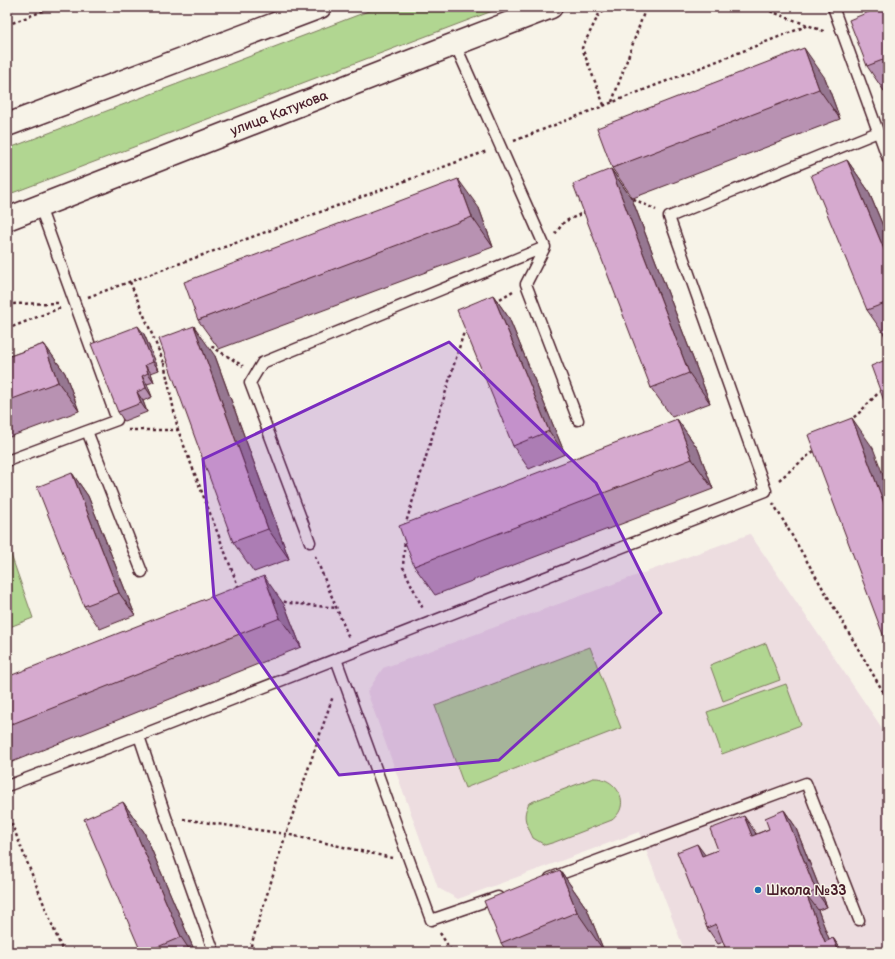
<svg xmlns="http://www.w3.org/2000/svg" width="895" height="959" font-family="'Balsamiq Sans',sans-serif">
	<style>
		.built { fill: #eddde0 }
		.grass { fill: #b1d691; stroke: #7e7a5e }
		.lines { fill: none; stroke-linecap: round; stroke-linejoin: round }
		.service-casing { stroke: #4a1f2b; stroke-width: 13 }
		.secondary-casing { stroke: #4a1f2b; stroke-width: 25 }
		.path { stroke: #4a1f2b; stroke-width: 2.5; stroke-dasharray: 3 3; stroke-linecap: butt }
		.service { stroke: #f7f3e8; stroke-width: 10 }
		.secondary { stroke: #f7f3e8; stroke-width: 22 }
		.wall { fill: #b892b2; stroke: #4a1f2b }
		.shaded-wall { fill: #967791; stroke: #4a1f2b }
		.building { fill: #d6aacf; stroke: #4a1f2b }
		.marked { fill: #7b2cbf; fill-opacity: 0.2; stroke: #7b2cbf; stroke-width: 3; stroke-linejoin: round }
		.poi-dot { fill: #1f6fb2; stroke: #f7f3e8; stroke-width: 1.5 }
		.labels { text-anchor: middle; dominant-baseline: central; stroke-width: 3; stroke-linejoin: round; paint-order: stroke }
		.street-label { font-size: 14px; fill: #4a1f2b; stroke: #f7f3e8 }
		.poi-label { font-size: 14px; font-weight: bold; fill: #4a1f2b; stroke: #f7f3e8; text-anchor: start }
	</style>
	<rect width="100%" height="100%" fill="#f7f3e8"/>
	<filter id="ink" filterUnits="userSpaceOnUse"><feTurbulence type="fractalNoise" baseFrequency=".025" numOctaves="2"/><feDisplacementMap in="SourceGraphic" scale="8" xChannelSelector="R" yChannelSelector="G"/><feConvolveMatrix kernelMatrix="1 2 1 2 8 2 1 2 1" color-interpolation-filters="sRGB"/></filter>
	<g filter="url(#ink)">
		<path class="built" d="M 750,534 L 880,725 L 888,746 L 888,952 L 685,952 L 639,832 L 458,899 L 438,888 L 367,692 L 383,668 Z"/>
		<path class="grass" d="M 379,7 L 503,7 L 7,195 L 7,149 Z
			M 9,549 L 33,618 L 7,628 L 7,550 Z
			M 766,643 L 780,680 L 723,701 L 710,665 Z
			M 590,647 L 621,728 L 465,788 L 435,706 Z
			M 786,684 L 801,725 L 722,754 L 707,712 Z
			M 593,778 C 596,778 599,778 602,779 C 614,782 624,795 621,807 C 620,812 616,817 612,820 L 555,842 L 545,845 L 533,838 C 527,824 521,818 529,803 Z"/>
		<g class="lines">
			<defs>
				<path id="service" d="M 833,7 L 888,159
					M 455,44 L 545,247 L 526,284 L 578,420
					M 40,207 L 117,420 L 87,431 L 142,572
					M 7,461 L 87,431
					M 310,542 L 250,383 L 262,363 L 545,247
					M 336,659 L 431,920 L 498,897
					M 139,736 L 766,491 L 669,217 L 878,132
					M 7,786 L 139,736 L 166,817 L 214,952
					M 550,878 L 806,783 L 859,920"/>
				<path id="secondary" d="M 7,125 L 320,7
					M 7,219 L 455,44 L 551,7"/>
			</defs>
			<use href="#service" class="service-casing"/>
			<use href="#secondary" class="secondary-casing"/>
			<path class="path" d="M 759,7 L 826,32
				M 7,25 L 53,7
				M 612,102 L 646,7
				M 604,105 L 582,48 L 599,14 L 613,7
				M 514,141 L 809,25
				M 628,196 L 656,210
				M 555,234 L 564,222 L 587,211
				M 130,282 L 164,363 L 169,361
				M 88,297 L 487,151
				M 495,302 L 513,291
				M 7,304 L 60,303
				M 7,329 L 60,308
				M 206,348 L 211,346 L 243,366
				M 164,363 L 178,430
				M 849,421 L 858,414 L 883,388
				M 128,430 L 178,430 L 238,586 L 241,587
				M 779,480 L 816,449
				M 773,503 L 888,700
				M 405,526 L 463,335 L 468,329
				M 405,537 L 403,567 L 423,609
				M 315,556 L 349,638
				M 278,600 L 289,603 L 337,608
				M 7,812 L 63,952
				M 183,819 L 286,834 L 392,858
				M 440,933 L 452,952
				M 249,952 L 286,834 L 333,696"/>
			<use href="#service" class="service"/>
			<use href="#secondary" class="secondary"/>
		</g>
		<path class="wall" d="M 7,7 L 18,7 L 7,11 Z
			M 888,7 L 888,97 L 867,66 Z
			M 825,78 L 840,119 L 633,198 L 612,168 Z
			M 847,160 L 868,190 L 888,238 L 888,340 L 867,310 Z
			M 611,169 L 632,199 L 710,403 L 672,417 L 651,388 Z
			M 479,208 L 493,247 L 219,349 L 198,320 Z
			M 493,295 L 509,318 L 565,454 L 529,469 L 513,446 Z
			M 144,334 L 159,370 L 151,373 L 154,382 L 147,384 L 152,397 L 143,401 L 147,412 L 124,421 L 118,412 Z
			M 44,344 L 65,373 L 79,411 L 7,438 L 7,357 Z
			M 215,356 L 289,559 L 254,572 L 233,542 Z
			M 677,419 L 698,449 L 713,489 L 435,595 L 414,566 Z
			M 72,473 L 88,496 L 135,615 L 100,629 L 84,606 Z
			M 285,606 L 301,647 L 7,764 L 7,677 Z
			M 123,802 L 144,832 L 195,952 L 141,952 Z
			M 784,810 L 795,826 L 827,907 L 818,910 L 829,940 L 833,938 L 843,952 L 727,952 L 723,942 L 718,944 L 707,928 L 705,855 L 718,850 L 755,832 L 756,834 L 769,829 Z
			M 560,870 L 587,909 L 604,951 L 602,952 L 507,952 L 501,943 Z"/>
		<path class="shaded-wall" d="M 804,48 L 825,78 L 840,119 L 819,89 Z
			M 847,160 L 868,190 L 888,238 L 888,259 Z
			M 611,169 L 632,199 L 710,403 L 689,373 Z
			M 458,179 L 479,208 L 493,247 L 472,217 Z
			M 493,295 L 509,318 L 565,454 L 549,431 Z
			M 138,326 L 144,334 L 159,370 L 153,362 Z
			M 194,326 L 215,356 L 289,559 L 268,529 Z
			M 44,344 L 65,373 L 79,411 L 58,382 Z
			M 145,365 L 151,373 L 154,382 L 148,373 Z
			M 142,376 L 147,384 L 152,397 L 146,388 Z
			M 137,392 L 143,401 L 147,412 L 141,403 Z
			M 852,418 L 873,448 L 888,488 L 888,514 Z
			M 677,419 L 698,449 L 713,489 L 692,459 Z
			M 72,473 L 88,496 L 135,615 L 119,593 Z
			M 264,576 L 285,606 L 301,647 L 280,618 Z
			M 123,802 L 144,832 L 195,952 L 191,952 L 181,937 Z
			M 784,810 L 795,826 L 827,907 L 816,891 Z
			M 744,816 L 755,832 L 763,852 L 752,836 Z
			M 697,844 L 709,860 L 702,856 Z
			M 560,870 L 587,909 L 604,951 L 577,912 Z
			M 806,894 L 818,910 L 834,952 L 825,942 Z
			M 833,938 L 843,952 L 839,952 Z"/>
		<path class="building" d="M 881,7 L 888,7 L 888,58 L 867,66 L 849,20 Z
			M 804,48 L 819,89 L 612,168 L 597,128 Z
			M 847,160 L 888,259 L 888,302 L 867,310 L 811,175 Z
			M 611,169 L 689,373 L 651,388 L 573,184 Z
			M 458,179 L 472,217 L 198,320 L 184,282 Z
			M 493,295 L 549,431 L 513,446 L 457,310 Z
			M 138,326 L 153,362 L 145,365 L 148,373 L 142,376 L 146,388 L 137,392 L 141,403 L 118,412 L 91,344 Z
			M 194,326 L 268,529 L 233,542 L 159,339 Z
			M 44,344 L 58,382 L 7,401 L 7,357 Z
			M 888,359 L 888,409 L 887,409 L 871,366 Z
			M 852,418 L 888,514 L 888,648 L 808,435 Z
			M 677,419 L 692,459 L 414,566 L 399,526 Z
			M 72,473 L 119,593 L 84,606 L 37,487 Z
			M 264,576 L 280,618 L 7,726 L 7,677 Z
			M 123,802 L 181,937 L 146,952 L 141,952 L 84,819 Z
			M 784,810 L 816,891 L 806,894 L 825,942 L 833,938 L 839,952 L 727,952 L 716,924 L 707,928 L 677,852 L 697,844 L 702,856 L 718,850 L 710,829 L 744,816 L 752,836 L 769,829 L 765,818 Z
			M 560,870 L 577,912 L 501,943 L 484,901 Z"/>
	</g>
	<path class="marked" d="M 449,342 L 596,483 L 661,613 L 499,760 L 339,775 L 214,597 L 203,459 Z"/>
	<circle class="poi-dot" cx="758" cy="890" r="4"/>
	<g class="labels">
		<g class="street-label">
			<text transform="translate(279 113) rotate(-21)">улица Катукова</text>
		</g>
		<g class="poi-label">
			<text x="766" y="890">Школа №33</text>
		</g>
	</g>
	<rect width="895" height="959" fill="none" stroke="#f7f3e8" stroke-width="24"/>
	<rect x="12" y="12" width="871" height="935" fill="none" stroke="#4a1f2b" stroke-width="1.5" filter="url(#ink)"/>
</svg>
